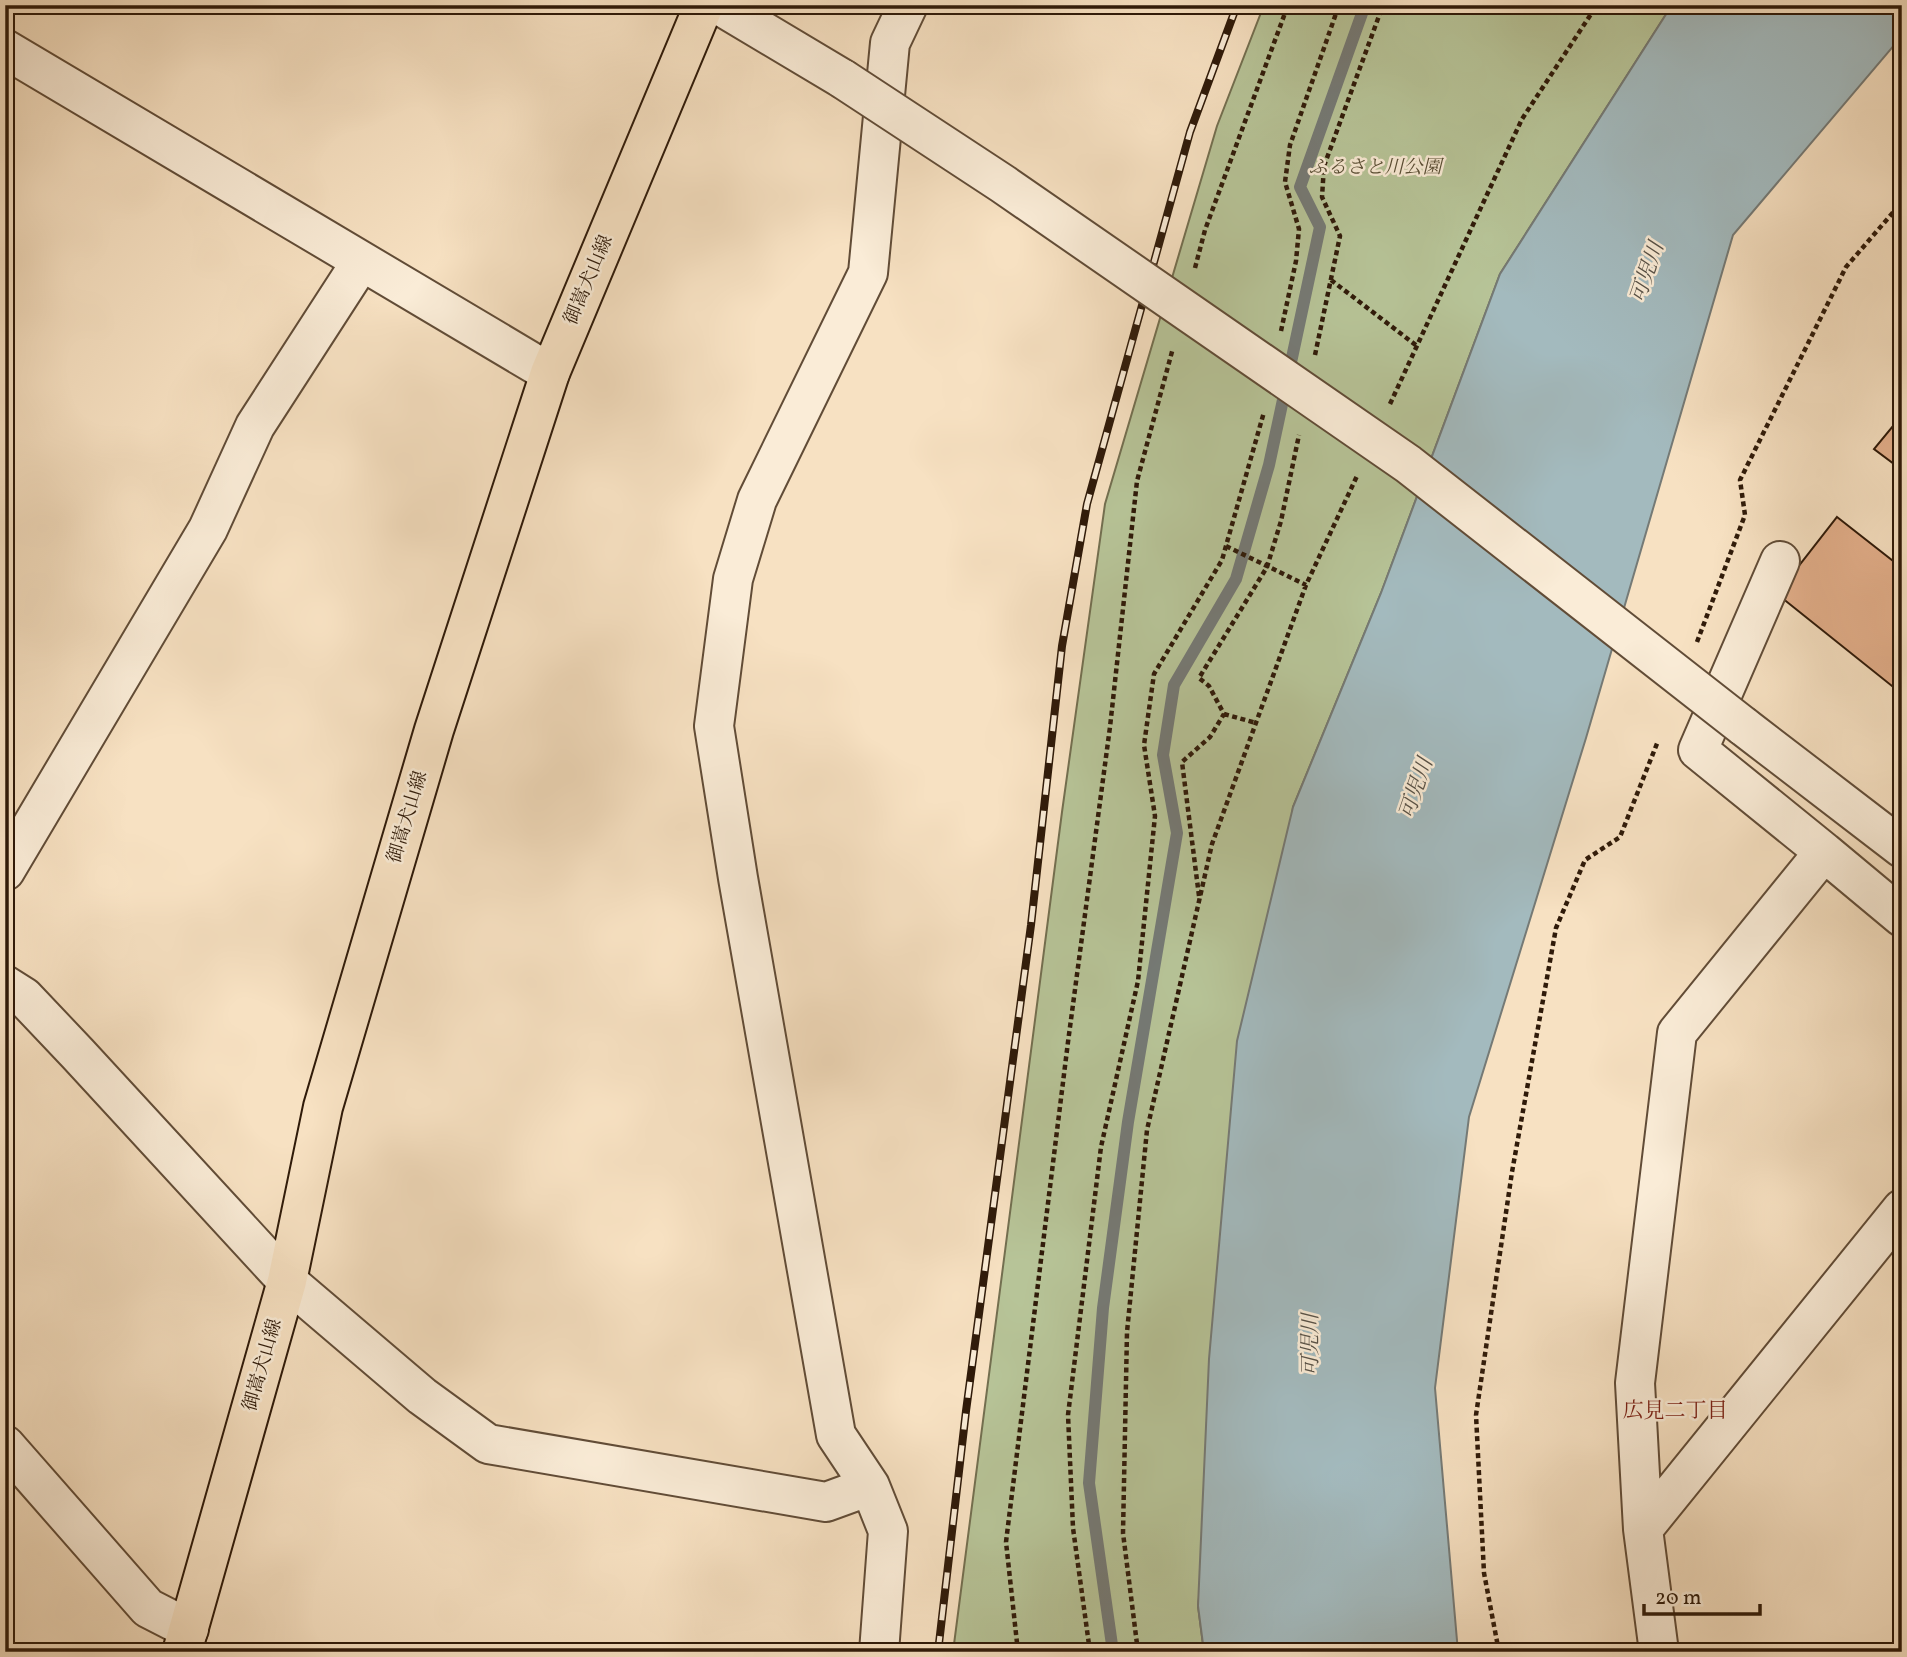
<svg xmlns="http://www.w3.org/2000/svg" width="1907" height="1657" font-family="Vollkorn,'Noto Serif JP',serif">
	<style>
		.green { fill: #b7c498; stroke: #736f50; stroke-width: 2 }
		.water { fill: #a3babe; stroke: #757a76; stroke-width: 2 }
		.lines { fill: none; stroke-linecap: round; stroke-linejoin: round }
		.stream { stroke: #757a76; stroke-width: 12 }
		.building { fill: #e4b08c; stroke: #2f1a09; stroke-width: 2 }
		.minor-casing { stroke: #614c37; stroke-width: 42 }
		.major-casing { stroke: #2f1a09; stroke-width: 42 }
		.path { stroke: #2f1a09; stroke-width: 4.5; stroke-dasharray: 5 3.5; stroke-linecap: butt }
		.minor { stroke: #faecd7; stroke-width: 38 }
		.major { stroke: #f7e1c2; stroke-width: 38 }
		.rail-casing { stroke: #2f1a09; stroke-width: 8 }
		.rail { stroke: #faecd7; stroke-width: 5; stroke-dasharray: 16; stroke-linecap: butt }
		.minor-bridge-casing { stroke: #614c37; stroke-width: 42; stroke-linecap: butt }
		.minor-bridge { stroke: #faecd7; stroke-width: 38 }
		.labels { text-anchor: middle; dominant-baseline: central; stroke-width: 5; stroke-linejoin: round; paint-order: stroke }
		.park-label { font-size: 19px; font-style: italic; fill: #584d34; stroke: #faecd7 }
		.street-label { font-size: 19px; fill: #2f1a09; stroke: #faecd7 }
		.water-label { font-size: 21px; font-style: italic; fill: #585248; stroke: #faecd7 }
		.neighbourhood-label { font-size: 21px; fill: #7a1f14; stroke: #faecd7 }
	</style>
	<rect width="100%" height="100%" fill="#f7e1c2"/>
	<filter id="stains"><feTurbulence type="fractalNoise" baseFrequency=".00286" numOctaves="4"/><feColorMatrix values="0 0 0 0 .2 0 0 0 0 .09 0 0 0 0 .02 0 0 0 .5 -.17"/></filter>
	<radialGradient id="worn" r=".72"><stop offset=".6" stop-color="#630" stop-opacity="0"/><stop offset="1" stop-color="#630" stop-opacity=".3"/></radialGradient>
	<path class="green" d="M 1264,5 L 1672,5 L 1500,274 L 1381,593 L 1293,807 L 1198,1606 L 1204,1652 L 953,1652 L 1062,812 L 1105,504 L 1217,126 Z"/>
	<path class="water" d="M 1672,5 L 1902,5 L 1902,36 L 1733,235 L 1586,738 L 1469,1117 L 1435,1388 L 1458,1652 L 1204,1652 L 1198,1606 L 1209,1359 L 1237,1041 L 1293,807 L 1381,593 L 1500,274 Z"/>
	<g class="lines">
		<path class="stream" d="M 1113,1652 L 1089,1483 L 1103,1308 L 1128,1122 L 1177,833 L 1163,755 L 1174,685 L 1236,579 L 1269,465 L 1320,227 L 1300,187 L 1365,5"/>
	</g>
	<path class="building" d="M 1902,415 L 1902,470 L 1874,449 Z
		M 1902,415 L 1902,470 L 1874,449 Z
		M 1837,517 L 1902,568 L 1902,694 L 1777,594 Z"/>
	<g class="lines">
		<defs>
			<path id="minor" d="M 719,5 L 843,79
				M 5,49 L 550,373
				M 1780,561 L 1698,750 L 1824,852
				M 1743,726 L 1902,848
				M 5,871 L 208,529 L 255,426 L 361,262
				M 5,985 L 24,997 L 78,1054 L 287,1281 L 422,1396 L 488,1444 L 826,1502 L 870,1486
				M 5,1445 L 148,1608 L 189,1629
				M 1643,1529 L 1902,1209
				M 879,1652 L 888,1531 L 870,1486 L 836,1435 L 738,878 L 714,726 L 733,579 L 757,500 L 868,273 L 890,43 L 908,5
				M 1659,1652 L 1643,1529 L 1635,1383 L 1677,1033 L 1824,852 L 1902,917"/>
			<path id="major" d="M 182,1652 L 287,1281 L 323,1107 L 434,730 L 550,373 L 704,5"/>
		</defs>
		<use href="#minor" class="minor-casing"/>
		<use href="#major" class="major-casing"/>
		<path class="path" d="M 1195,268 L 1205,230 L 1288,5
			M 1331,280 L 1417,346
			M 1281,331 L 1296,261 L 1299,229 L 1285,182 L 1290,145 L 1339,5
			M 1315,355 L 1340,236 L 1322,197 L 1324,166 L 1383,5
			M 1390,404 L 1522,119 L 1597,5
			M 1226,546 L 1306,585
			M 1697,642 L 1745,515 L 1740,480 L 1846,267 L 1902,202
			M 1224,714 L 1256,723
			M 1199,896 L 1182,762 L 1210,737 L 1224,714 L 1209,686 L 1199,678 L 1267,567 L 1281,521 L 1299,435
			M 1018,1652 L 1006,1542 L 1068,1042 L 1110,727 L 1137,481 L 1173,348
			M 1090,1652 L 1073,1528 L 1068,1415 L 1101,1147 L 1138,981 L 1155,816 L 1144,745 L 1154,674 L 1222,560 L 1264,412
			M 1138,1652 L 1123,1533 L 1127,1332 L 1147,1130 L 1212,844 L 1306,585 L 1357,476
			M 1499,1652 L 1484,1573 L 1476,1415 L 1512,1172 L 1556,928 L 1585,860 L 1620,837 L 1658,741"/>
		<use href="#minor" class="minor"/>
		<use href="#major" class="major"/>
		<defs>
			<path id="rail" d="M 938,1652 L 966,1411 L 1031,925 L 1062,646 L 1087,504 L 1190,132 L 1237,5"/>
		</defs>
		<use href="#rail" class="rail-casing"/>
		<use href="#rail" class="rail"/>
		<defs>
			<path id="minor-bridge" d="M 843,79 L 1003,184 L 1408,464 L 1743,726"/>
		</defs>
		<use href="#minor-bridge" class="minor-bridge-casing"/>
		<use href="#minor-bridge" class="minor-bridge"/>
	</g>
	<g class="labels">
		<g class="park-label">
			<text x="1375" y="168">ふるさと川公園</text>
		</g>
		<g class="street-label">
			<text transform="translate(589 280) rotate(-67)">御嵩犬山線</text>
			<text transform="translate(408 817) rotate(-73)">御嵩犬山線</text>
			<text transform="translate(263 1365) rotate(-74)">御嵩犬山線</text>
		</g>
		<g class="water-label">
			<text transform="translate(1648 273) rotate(-71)">可児川</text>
			<text transform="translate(1417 789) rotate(-71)">可児川</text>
			<text transform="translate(1311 1345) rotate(-90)">可児川</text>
		</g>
		<g class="neighbourhood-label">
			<text x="1675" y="1411">広見二丁目</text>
		</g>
	</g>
	<rect width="1907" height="1657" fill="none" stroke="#f7e1c2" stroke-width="28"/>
	<rect x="7" y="7" width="1893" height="1643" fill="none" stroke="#2f1a09" stroke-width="3.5"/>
	<rect x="14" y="14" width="1879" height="1629" fill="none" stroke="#2f1a09" stroke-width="2"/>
	<path d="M1644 1604v10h116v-10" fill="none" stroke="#2f1a09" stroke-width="3.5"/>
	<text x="1655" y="1604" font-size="21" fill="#2f1a09" stroke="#faecd7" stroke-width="5" paint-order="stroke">20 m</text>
	<rect width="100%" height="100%" filter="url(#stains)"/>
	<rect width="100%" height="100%" fill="url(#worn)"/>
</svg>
